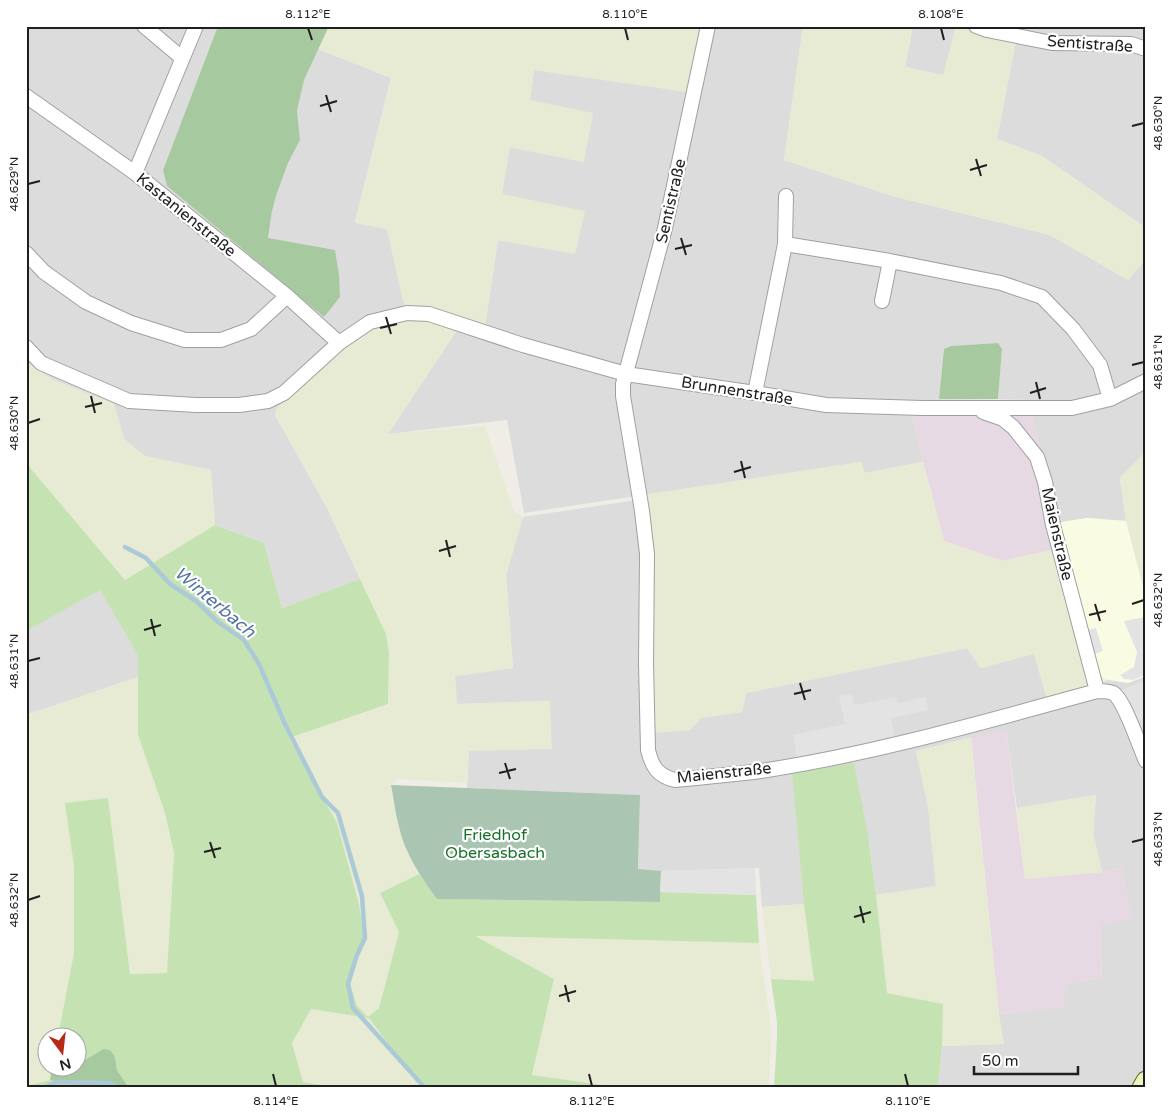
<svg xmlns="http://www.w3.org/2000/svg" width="1172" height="1114" font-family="'Varela Round',sans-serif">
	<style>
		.residential { fill: #dddcdc }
		.industrial { fill: #e7d9e3 }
		.education { fill: #f9fce2 }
		.farmland { fill: #e7ebd4 }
		.grass { fill: #c5e3b2 }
		.forest { fill: #a7c9a0 }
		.cemetery { fill: #aac5b1 }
		.parking { fill: #e3e3e3 }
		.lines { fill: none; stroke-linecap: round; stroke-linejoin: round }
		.stream { stroke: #acc9d7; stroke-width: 4.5 }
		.street-casing { stroke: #a0a0a0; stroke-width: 16 }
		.secondary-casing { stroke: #576b11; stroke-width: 21 }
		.street { stroke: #fff; stroke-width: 14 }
		.secondary { stroke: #ebf3c0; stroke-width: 19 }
		.ticks { fill: none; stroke: #1f1f1f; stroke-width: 2 }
		.labels { text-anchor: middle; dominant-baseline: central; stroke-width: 4.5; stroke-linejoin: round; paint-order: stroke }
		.street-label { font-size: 16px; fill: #1f1f1f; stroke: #fff }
		.park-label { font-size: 16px; fill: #187229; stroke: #fff }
		.water-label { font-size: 18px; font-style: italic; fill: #5674a4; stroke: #fff }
		.neatline { fill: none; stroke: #1f1f1f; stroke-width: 2 }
		.ticks-label { font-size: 12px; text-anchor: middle; fill: #1f1f1f }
	</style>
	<rect width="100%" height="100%" fill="#efede6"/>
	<path class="residential" d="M 26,26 L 218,26 L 163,170 L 268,238 L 272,211 L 276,196 L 288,163 L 300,140 L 297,111 L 304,80 L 318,49 L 391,78 L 355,222 L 387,229 L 407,317 L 361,334 L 277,408 L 275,415 L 327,508 L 360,579 L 282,608 L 264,543 L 215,525 L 211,470 L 145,456 L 124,439 L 114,404 L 51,379 L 31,365 L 26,360 Z
		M 702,26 L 803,26 L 784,160 L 892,196 L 1050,235 L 1128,280 L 1146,259 L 1146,451 L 1120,478 L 1126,521 L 1087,518 L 1056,523 L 1029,400 L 998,399 L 1002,349 L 998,343 L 951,346 L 944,349 L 939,399 L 910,404 L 923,462 L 864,473 L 861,462 L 524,513 L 507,420 L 388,434 L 464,319 L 485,326 L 498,240 L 575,254 L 584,211 L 502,195 L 509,147 L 584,162 L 530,100 L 534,70 L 688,92 Z
		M 913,26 L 956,26 L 944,75 L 905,67 Z
		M 963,26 L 1146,26 L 1146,228 L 1042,156 L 997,139 L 1016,41 Z
		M 644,499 L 701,718 L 742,712 L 746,693 L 967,648 L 981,668 L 1034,653 L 1047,699 L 1109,680 L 1128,683 L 1146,676 L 1146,1088 L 938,1088 L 942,1046 L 1003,1044 L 999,1014 L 1065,1007 L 1064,985 L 1102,977 L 1100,925 L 1122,868 L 1102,872 L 1093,833 L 1096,795 L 1017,808 L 1006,730 L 916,751 L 928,806 L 936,886 L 876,895 L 868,835 L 793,773 L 804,904 L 762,907 L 759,868 L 661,871 L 638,870 L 640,795 L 467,788 L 469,751 L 550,701 L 457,704 L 455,676 L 513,668 L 506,575 L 523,517 Z
		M 100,589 L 138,655 L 138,677 L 26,715 L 26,631 Z"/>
	<path class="industrial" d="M 939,399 L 1029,400 L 1056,523 L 1056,549 L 1003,561 L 944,541 L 923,462 L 910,404 Z
		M 1006,730 L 1025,879 L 1102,872 L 1122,868 L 1133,919 L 1100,925 L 1102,977 L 1065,985 L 1065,1008 L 999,1014 L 971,737 Z"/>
	<path class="education" d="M 1087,518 L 1126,521 L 1146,598 L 1146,676 L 1128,683 L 1109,680 L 1098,675 L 1056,523 Z"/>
	<path class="farmland" d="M 329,26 L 702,26 L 688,92 L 534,70 L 530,100 L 593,113 L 584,162 L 510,147 L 502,194 L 585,211 L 575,254 L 498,240 L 485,326 L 431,307 L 404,305 L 387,229 L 355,223 L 391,78 L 318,49 Z
		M 803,26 L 913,26 L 905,67 L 943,75 L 956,26 L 963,26 L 1016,41 L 997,139 L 1042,156 L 1146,228 L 1146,259 L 1128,280 L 1050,235 L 892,196 L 784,160 Z
		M 407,317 L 430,319 L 458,329 L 388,434 L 485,426 L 514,512 L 523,517 L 506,575 L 513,668 L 455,676 L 457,704 L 550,701 L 552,749 L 469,751 L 467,783 L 398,779 L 391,785 L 399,828 L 406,849 L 419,874 L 380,893 L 399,932 L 379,1008 L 395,1053 L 428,1088 L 338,1088 L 303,1083 L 292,1043 L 310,1009 L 368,1017 L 357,1006 L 350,983 L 364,938 L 359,904 L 337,823 L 289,738 L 388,704 L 389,652 L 386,634 L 327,508 L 275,415 L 277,408 L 361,334 L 381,322 Z
		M 26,360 L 31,365 L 51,379 L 114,404 L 124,439 L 145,456 L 211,470 L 215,525 L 125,580 L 26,463 Z
		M 1146,451 L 1146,598 L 1126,521 L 1120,478 Z
		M 861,462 L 865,473 L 923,462 L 944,541 L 1003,561 L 1056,549 L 1087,687 L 1047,699 L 1034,654 L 981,668 L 967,648 L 746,693 L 742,712 L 701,718 L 690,730 L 654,733 L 644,495 Z
		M 138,677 L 138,735 L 165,813 L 174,853 L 167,973 L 130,974 L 108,798 L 66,803 L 74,866 L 74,953 L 58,1036 L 48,1036 L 48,1066 L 52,1067 L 50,1080 L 26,1086 L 26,715 Z
		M 971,737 L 999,1014 L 1004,1044 L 942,1046 L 942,1004 L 887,993 L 876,895 L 936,886 L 928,806 L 916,751 Z
		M 1096,795 L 1093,833 L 1102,872 L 1025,879 L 1017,808 Z
		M 804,904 L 814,982 L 771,979 L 762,907 Z
		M 474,936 L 759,943 L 771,1028 L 769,1088 L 624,1088 L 532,1075 L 554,979 Z"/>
	<path class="grass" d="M 26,463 L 125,580 L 215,525 L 264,543 L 282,608 L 360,579 L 386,634 L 389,652 L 388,704 L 289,738 L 337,823 L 359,904 L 364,938 L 350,983 L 357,1006 L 368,1017 L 379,1008 L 399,932 L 380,893 L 419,874 L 438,899 L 660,902 L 660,892 L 756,895 L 759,943 L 475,936 L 554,979 L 532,1075 L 624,1088 L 428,1088 L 395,1053 L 369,1018 L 311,1009 L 292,1043 L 303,1082 L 338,1088 L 129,1088 L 117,1070 L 115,1057 L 103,1049 L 83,1061 L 78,1062 L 78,1036 L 58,1036 L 74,953 L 74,866 L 65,803 L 108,798 L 130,974 L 167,973 L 174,853 L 165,813 L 138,735 L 138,655 L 100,590 L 26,631 Z
		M 854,763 L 868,835 L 876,895 L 887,993 L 943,1004 L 942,1046 L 938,1088 L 774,1088 L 777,1038 L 777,1022 L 771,979 L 814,981 L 804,904 L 792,773 Z
		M 50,1080 L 100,1088 L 26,1088 L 26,1086 Z"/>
	<path class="forest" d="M 218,26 L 329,26 L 304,80 L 297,111 L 300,140 L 288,163 L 276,196 L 272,211 L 268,238 L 335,250 L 339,275 L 340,297 L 324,317 L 167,186 L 163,170 Z
		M 998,343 L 1002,349 L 998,399 L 939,399 L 944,349 L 951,346 Z
		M 103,1049 L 110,1050 L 115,1057 L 117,1070 L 129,1088 L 100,1088 L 50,1080 L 52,1067 L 78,1066 L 78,1062 L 83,1061 Z"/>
	<path class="cemetery" d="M 391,785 L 640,795 L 638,869 L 661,871 L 660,902 L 437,899 C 421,877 405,854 399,827 C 395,813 394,799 391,785 Z"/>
	<path class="parking" d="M 1146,617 L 1146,674 L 1134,680 L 1124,679 L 1120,675 L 1134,667 L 1137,652 L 1124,621 Z
		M 1096,628 L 1103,651 L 1091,655 L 1083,631 Z
		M 1146,680 L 1146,717 L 1134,723 L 1121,690 Z
		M 852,694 L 854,705 L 896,697 L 898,703 L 926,697 L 928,710 L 891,718 L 895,738 L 797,757 L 793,735 L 845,724 L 839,696 Z
		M 755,868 L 756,895 L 660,892 L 661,871 Z"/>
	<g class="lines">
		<path class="stream" d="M 125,547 L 146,558 L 170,584 L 196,601 L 218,622 L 244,640 L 259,664 L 285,724 L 322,797 L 338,813 L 362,896 L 365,938 L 357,955 L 348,984 L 353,1008 L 425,1088
			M 44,1088 L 56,1082 L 110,1083 L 119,1088"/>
		<defs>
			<path id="street" d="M 144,26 L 182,58
				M 708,26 L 665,228 L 623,384 L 623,396 L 642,511 L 647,554 L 646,663 L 648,750 C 652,767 658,776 675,780 C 702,777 728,775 754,772 C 870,755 984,722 1097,691 C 1102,691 1108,691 1113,693 C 1124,699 1140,748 1146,761
				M 976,26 L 987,30 L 1052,43 L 1131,44 L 1146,49
				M 26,96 L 135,173 L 287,296 L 339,343
				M 135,173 L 196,26
				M 785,244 L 786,196
				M 26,253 L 44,272 L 86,302 L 131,323 L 185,340 L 221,340 L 251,329 L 287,296
				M 882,301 L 890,261
				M 26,347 L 41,363 L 129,401 L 196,405 L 239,405 L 268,401 L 284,393 L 339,343 L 370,322 L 407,313 L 429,314 L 523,345 L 626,374 L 755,393 L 826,405 L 922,408 L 1072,408 L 1110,399 L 1146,381
				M 755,393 L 785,244 L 890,261 L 1001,283 L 1042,297 L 1073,329 L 1100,365 L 1110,399
				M 983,412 L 1003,419 L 1013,427 L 1037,457 L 1045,482 L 1053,525 L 1097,691"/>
			<path id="secondary" d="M 1142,1088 L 1146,1081"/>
		</defs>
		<use href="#street" class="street-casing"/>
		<use href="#secondary" class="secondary-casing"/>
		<use href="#street" class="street"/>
		<use href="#secondary" class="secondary"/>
	</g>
	<path class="ticks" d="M 308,28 L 312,40M 625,28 L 628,40M 941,28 L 944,40M 326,95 L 331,112M 320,106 L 337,101M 1132,126 L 1144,123M 976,159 L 981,176M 970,170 L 987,165M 28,184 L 40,181M 681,238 L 686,255M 675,249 L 692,245M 386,317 L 391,334M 380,328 L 397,324M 1132,365 L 1144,362M 1036,382 L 1040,399M 1030,393 L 1046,388M 91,396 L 95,413M 85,407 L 102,403M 28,423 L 40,419M 741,461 L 745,478M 734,472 L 751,467M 446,540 L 450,557M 439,551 L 456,546M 1095,604 L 1100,621M 1132,604 L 1144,600M 1089,615 L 1106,611M 151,619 L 155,636M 144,630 L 161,625M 28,661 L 40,658M 800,683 L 805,700M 794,694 L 811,690M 505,763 L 510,779M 499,773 L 516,769M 210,842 L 215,858M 1132,842 L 1144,839M 204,852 L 221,848M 28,900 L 40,896M 860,906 L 864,923M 854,917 L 871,912M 565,985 L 569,1002M 559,996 L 576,991M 273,1074 L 276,1086M 589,1074 L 592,1086M 905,1074 L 908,1086"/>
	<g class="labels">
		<g class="street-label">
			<text transform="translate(1090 44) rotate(4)">Sentistraße</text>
			<text transform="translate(671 201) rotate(-77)">Sentistraße</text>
			<text transform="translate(186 215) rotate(39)">Kastanienstraße</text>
			<text transform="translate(737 391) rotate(9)">Brunnenstraße</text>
			<text transform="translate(1057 534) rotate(77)">Maienstraße</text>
			<text transform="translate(724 773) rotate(-6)">Maienstraße</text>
		</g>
		<g class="park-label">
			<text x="495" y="835">Friedhof<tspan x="495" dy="18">Obersasbach</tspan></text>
		</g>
		<g class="water-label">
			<text transform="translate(215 602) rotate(40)">Winterbach</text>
		</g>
	</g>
	<rect width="1172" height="1114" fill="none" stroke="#ffffff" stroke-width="55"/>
	<g transform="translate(62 1052) rotate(165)"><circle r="24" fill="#ffffff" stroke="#a5a5a5"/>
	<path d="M0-4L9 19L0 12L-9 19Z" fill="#b82816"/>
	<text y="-8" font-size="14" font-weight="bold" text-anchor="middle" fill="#1f1f1f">N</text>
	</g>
	<path d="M974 1066v8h104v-8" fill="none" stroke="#1f1f1f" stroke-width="2.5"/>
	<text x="982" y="1066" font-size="15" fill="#1f1f1f" stroke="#ffffff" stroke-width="4" paint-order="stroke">50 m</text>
	<rect x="28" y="28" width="1116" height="1058" class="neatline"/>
	<g class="ticks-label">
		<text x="308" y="18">8.112°E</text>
		<text x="625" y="18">8.110°E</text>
		<text x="941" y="18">8.108°E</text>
		<text transform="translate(1158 123) rotate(-90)" y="4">48.630°N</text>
		<text transform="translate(14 184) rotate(-90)" y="4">48.629°N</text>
		<text transform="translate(1158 362) rotate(-90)" y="4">48.631°N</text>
		<text transform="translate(14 423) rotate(-90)" y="4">48.630°N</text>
		<text transform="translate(1158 600) rotate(-90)" y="4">48.632°N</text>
		<text transform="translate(14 661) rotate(-90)" y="4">48.631°N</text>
		<text transform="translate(1158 839) rotate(-90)" y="4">48.633°N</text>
		<text transform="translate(14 900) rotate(-90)" y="4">48.632°N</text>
		<text x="276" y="1105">8.114°E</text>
		<text x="592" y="1105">8.112°E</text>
		<text x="908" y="1105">8.110°E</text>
	</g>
</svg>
